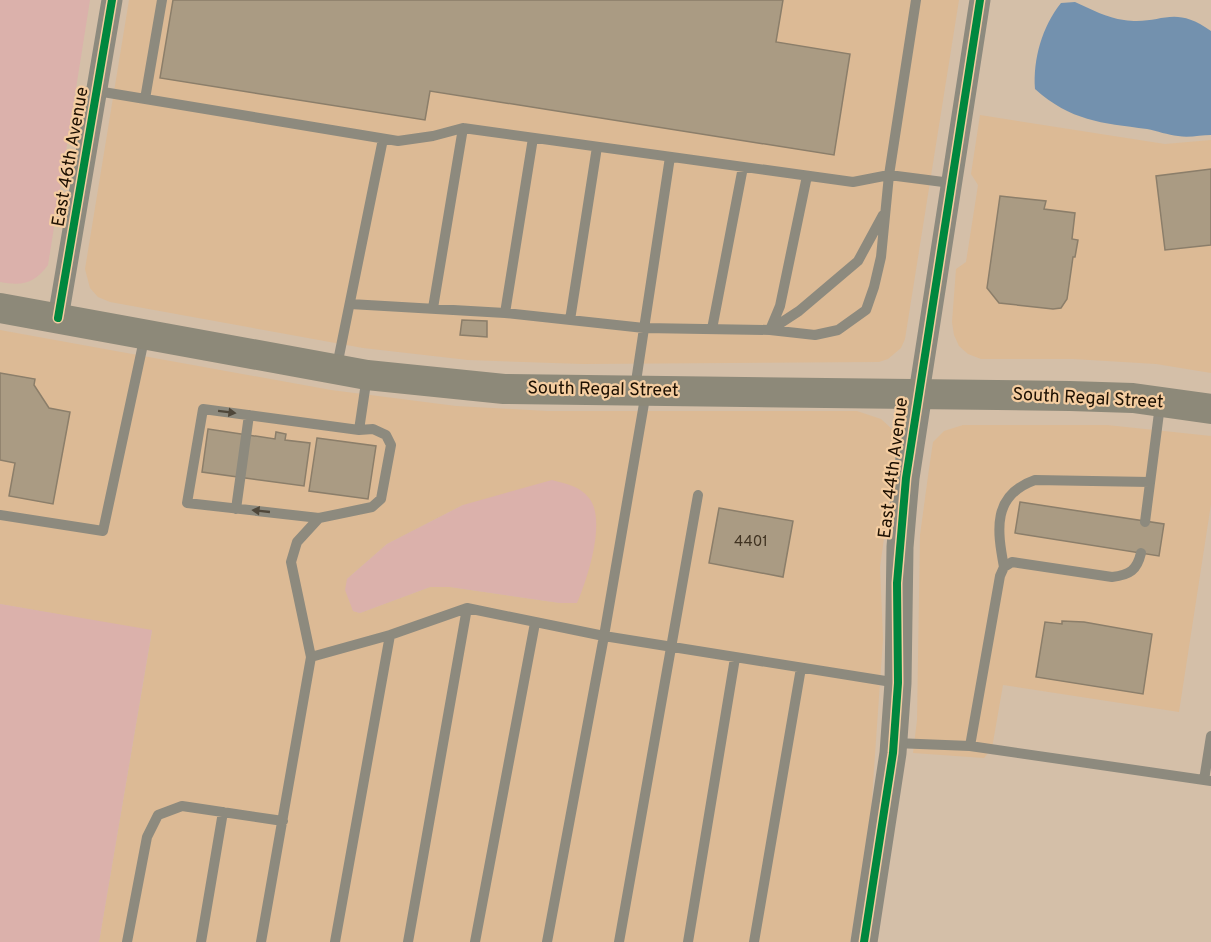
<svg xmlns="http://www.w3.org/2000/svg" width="1211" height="942" font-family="Overpass,sans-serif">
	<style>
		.built { fill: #dcba95; fill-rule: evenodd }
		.green { fill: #dbb1ab }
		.water { fill: #7391ae }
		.building { fill: #aa9b83; stroke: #8b7e6a; stroke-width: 1.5 }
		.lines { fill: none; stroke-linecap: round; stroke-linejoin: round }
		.service { stroke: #8d8a7e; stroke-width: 10 }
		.minor { stroke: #8d8a7e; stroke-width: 21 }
		.tertiary { stroke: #8d8a7e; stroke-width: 27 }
		.secondary { stroke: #8d8979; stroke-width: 30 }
		.cycleway-casing { stroke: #f4cda1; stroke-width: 11 }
		.cycleway { stroke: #00873e; stroke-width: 8 }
		.oneway { fill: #4f473a }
		.labels { text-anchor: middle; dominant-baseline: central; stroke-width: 4.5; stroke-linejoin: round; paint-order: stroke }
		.number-label { font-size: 15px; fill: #403322 }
		.street-label { font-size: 18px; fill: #1d1002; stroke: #f4cda1 }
	</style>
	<rect width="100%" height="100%" fill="#d4bfa8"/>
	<path class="built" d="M 129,0 L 959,0 L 905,339 L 901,348 L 888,359 L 879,362 L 583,364 L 468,360 L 363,348 L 110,302 L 98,297 L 90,288 L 85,269 Z
		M 980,115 L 1165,144 L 1211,140 L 1211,373 L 1156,364 L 1073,359 L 981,359 L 968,354 L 959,346 L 954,335 L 952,322 L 956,269 L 966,262 L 978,185 L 971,174 Z
		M 0,330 L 331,390 L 456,406 L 547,411 L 857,411 L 881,419 L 892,429 L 896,440 L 895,460 L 880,567 L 883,639 L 870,827 L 850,942 L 99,942 L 152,631 L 0,604 ZM 463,505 L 577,603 L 560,603 L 450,587 L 430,587 L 360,613 L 353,611 L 347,579 L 387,544 Z
		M 963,425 L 1107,425 L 1211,436 L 1211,504 L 1179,712 L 1003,685 L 992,748 L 984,758 L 913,753 L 917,720 L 920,535 L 929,469 L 933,442 L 944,431 Z"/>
	<path class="green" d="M 0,0 L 90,0 L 48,265 C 34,284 22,286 0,282 Z
		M 552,480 C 566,484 580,486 589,498 C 607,520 587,580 577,603 L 560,603 L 450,587 L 430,587 L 360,613 L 353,611 L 345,590 L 347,579 L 387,544 L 463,505 Z
		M 0,604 L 152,630 L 99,942 L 0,942 Z"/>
	<path class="water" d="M 1075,2 C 1091,9 1107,18 1124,20 C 1161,26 1172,3 1211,31 L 1211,135 C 1201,135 1189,138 1178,136 C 1168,135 1157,131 1147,129 C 1101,123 1071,121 1035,89 C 1033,59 1042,27 1061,3 Z"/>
	<path class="building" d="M 173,0 L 783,0 L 776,42 L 850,54 L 834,155 L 430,91 L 425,120 L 160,78 Z
		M 1211,169 L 1211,245 L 1165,250 L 1156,176 Z
		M 1000,196 L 1046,201 L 1044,209 L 1075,213 L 1072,239 L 1078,240 L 1075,257 L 1073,257 L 1067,299 L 1061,308 L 1053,309 L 999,303 L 987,288 Z
		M 462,320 L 487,321 L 487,337 L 460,335 Z
		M 0,373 L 35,379 L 34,385 L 49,408 L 70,412 L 53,504 L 9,496 L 15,463 L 0,460 Z
		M 208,429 L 275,439 L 276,432 L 286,434 L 285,440 L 310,443 L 304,486 L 202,472 Z
		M 317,438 L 376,446 L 368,499 L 309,491 Z
		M 1020,502 L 1164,524 L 1159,556 L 1015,533 Z
		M 719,508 L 793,521 L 783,577 L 709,563 Z
		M 1062,621 L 1084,622 L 1152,634 L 1143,694 L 1036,677 L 1045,622 L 1062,624 Z"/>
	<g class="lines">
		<path class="service" d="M 97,91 L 398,141 L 433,136 L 463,128 L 853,182 L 889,175 L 916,0
			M 145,99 L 162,0
			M 350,304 L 505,313 L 644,328 L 770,330 L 815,335 L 838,330 L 866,310 L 874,287 L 881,257 L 889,175 L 951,183
			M 433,308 L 463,128
			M 505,313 L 533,138
			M 570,320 L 597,147
			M 712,329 L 743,167
			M 770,330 L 799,311 L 858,261 L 883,215
			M 770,330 L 780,306 L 807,176
			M 337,366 L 383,139
			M 635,388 L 670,157
			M 646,392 L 604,636 L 898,683
			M 236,509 L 249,415
			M 0,515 L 103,531 L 145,335
			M 319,518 L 187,503 L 203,409 L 359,430
			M 1145,522 L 1160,405
			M 1004,567 C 997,530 992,495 1035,480 L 1150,482
			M 311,657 L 291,562 L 297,542 L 319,518 L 372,507 L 381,499 L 391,445 L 386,435 L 373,429 L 359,430 L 367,376
			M 895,743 L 970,746 L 1000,576 L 1004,567 L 1012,562 L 1112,577 C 1130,575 1137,570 1141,553
			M 970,746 L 1211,781
			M 1204,780 L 1211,736
			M 127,942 L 147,837 L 158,815 L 182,806 L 283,821
			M 201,942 L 223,812
			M 261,942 L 311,657 L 390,635 L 467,608 L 604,636 L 547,942
			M 335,942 L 390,635
			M 408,942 L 467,608
			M 475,942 L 535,623
			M 619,942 L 698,495
			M 688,942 L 735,658
			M 754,942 L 801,668"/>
		<path class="minor" d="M 58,318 L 112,0
			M 919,393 L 980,0"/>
		<path class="tertiary" d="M 864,942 L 893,753 L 898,683 L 900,547 L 906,478 L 919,393"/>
		<path class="secondary" d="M 0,308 L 367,375 L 504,389 L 1070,396 L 1133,398 L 1211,409"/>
		<defs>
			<path id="cycleway" d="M 58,318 L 112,0
				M 864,942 L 893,753 L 898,683 L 897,583 L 906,478 L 980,0"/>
		</defs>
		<use href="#cycleway" class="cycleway-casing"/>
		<use href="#cycleway" class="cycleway"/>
	</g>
	<defs><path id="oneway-solid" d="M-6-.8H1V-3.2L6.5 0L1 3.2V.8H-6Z" transform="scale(1.5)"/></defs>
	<g class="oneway">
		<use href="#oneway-solid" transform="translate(227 412) rotate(7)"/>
		<use href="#oneway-solid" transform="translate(261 511) rotate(-174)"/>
	</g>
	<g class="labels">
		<g class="number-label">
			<text x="751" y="542">4401</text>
		</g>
		<g class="street-label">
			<text transform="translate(71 157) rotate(-80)">East 46th Avenue</text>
			<text transform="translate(603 390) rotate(1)">South Regal Street</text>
			<text transform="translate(1088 399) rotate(3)">South Regal Street</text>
			<text transform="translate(894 468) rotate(-83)">East 44th Avenue</text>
		</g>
	</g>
</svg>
